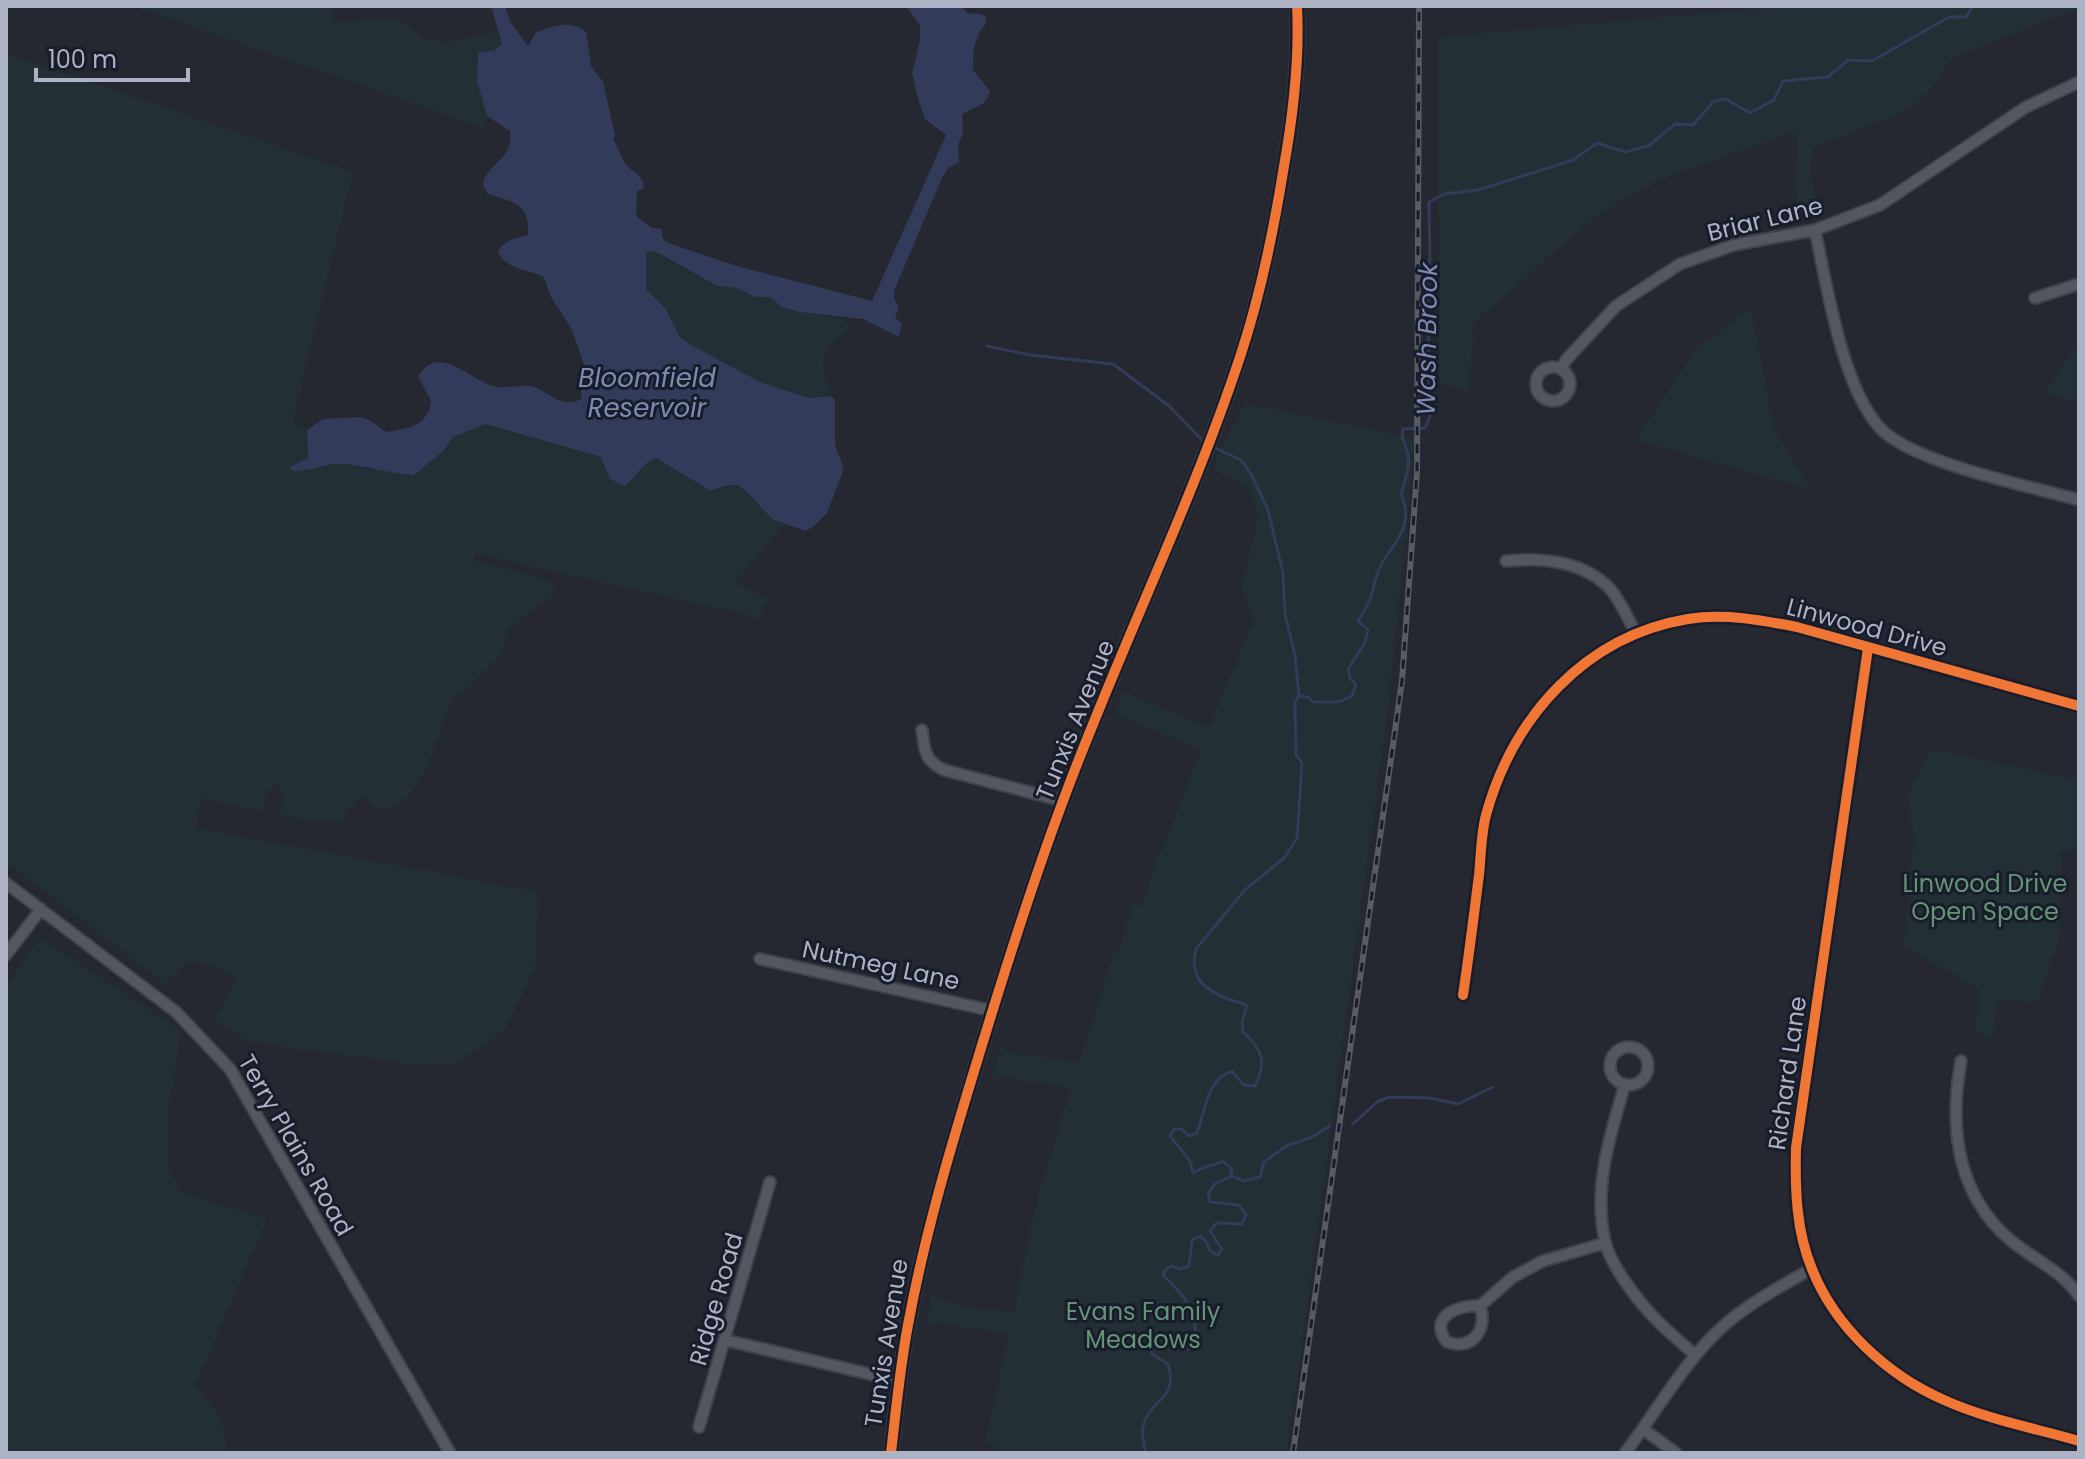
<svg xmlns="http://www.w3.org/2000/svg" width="2085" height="1459" font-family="Poppins,sans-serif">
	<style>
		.green { fill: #223036 }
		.water { fill: #323b5a }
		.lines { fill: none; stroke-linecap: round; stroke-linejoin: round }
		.stream { stroke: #323b5a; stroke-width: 3 }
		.minor-casing { stroke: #41434a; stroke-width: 14 }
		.major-casing { stroke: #41454e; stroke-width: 16 }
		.minor { stroke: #545660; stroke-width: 10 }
		.major { stroke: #575962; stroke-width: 12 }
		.rail-casing { stroke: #585b63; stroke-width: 6 }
		.rail { stroke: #191d2b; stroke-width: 3; stroke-dasharray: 9; stroke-linecap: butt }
		.cycleway-casing { stroke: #191d2b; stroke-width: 15 }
		.cycleway { stroke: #f07635; stroke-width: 10 }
		.labels { text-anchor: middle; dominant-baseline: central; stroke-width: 6; stroke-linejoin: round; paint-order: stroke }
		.street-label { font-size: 24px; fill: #adb2c4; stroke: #191d2b }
		.park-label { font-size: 24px; fill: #659378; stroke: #191d2b }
		.water-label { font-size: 26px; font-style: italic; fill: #7d8ab1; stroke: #191d2b }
	</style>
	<rect width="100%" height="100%" fill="#252831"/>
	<path class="green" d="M 133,6 L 336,6 L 332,22 L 400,18 L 423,38 L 446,42 L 498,32 L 502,44 L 500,48 L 494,51 L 478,52 L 477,81 L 487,116 L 484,128 Z
		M 1789,6 L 2079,6 L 2079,8 L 1953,58 L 1926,95 L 1903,112 L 1812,148 L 1811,176 L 1816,204 L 1799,210 C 1792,183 1798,158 1797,131 L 1661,179 L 1597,215 L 1474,323 L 1469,391 L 1439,383 L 1438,37 Z
		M 6,53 L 353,172 L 292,424 L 307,430 L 308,458 L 302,463 L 303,472 L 327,464 L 344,464 L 369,470 L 443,451 L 453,437 L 485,424 L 601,457 L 604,468 L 640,471 L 648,462 L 656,458 L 711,491 L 737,485 C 757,498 761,515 786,524 L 735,581 L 768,600 L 761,618 L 477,554 L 473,560 L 554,582 L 555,594 L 510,627 L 500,657 L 471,685 L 452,699 L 426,770 L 406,799 L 391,809 L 373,809 L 365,796 L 358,800 L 340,821 C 318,822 301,821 280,813 C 282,803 285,792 277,783 L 267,794 L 261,812 L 201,798 L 195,828 L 539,892 L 535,969 L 505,1030 L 459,1063 L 415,1065 L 246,1041 L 214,1018 L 238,978 L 212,966 L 191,961 L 165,984 L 6,862 Z
		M 650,251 L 717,286 L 737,288 L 755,297 L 770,297 L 782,307 L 799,312 L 843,318 L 849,328 C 816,355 821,358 830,396 L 809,398 L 762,383 L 691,345 L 680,337 L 666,309 L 646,289 L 646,252 Z
		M 1751,308 L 1774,429 L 1812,490 L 1636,440 L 1696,349 Z
		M 2076,346 L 2079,346 L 2079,403 L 2045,392 Z
		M 1245,403 L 1415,439 L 1388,708 L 1287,1453 L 996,1453 L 997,1447 L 985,1443 L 1009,1334 L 936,1323 L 926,1329 L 932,1292 C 948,1309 990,1310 1014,1311 L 1038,1196 L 1071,1088 L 999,1076 L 990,1082 L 1004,1036 L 1004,1047 L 1009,1053 L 1080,1062 L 1114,952 L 1119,953 L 1134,902 L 1142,906 L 1157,857 L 1162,851 L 1201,750 L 1115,714 L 1123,692 L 1209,727 L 1253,621 L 1242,586 L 1259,514 L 1249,487 L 1212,468 Z
		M 1931,749 L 2079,780 L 2079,848 L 2061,852 L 2060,939 L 2037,1003 L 1997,1000 L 1993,1040 L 1976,1031 L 1979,989 L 1904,947 L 1914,838 L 1907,794 Z
		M 40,938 L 181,1031 L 168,1114 L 168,1163 L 180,1192 L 267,1219 L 196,1385 L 221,1417 L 227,1453 L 6,1453 L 6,985 Z"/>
	<path class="water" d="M 491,6 L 505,6 L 511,23 L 528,46 L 536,32 C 554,26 570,19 586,32 L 591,66 L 603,82 L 615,135 L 613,139 C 618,146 620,156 625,163 C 633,174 643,173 644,188 L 637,191 L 636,216 L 652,228 L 662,229 L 662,237 L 666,242 L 733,265 L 872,301 L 946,135 L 925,119 L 919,102 L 912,73 L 920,41 L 920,25 L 906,6 L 961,6 L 968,14 L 976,13 L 985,16 L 987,22 C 974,37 973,51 973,70 L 990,91 C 986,107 974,107 962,114 L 963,134 L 958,145 L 959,162 L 948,168 L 942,178 L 894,291 L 894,299 L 899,306 L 895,319 L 902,323 L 900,334 L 897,336 L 863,319 L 799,312 L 782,307 L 770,297 L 755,297 L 737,288 L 717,286 L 660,254 L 651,251 L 646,252 L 646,289 L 666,309 L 680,337 L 691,345 L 762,383 L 809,398 L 830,396 L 835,399 L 835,445 L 844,469 L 827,513 L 813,527 L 805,531 L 772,519 L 747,492 L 737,485 L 724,486 L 711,491 L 656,458 C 643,463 636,477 625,486 L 610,479 L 601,457 L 485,424 L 453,437 L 443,451 L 414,475 C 390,474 368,466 344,464 C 326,462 311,472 293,471 L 290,467 L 308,458 L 307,430 L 323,419 L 361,417 L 371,421 L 386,432 C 409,429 429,425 431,400 L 418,377 C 437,342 469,379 493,386 C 507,390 523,382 537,388 C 553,396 562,408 582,399 L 580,383 L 584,365 L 572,330 L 550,295 L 544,277 C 529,269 502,269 498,250 C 508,239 516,238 528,235 C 531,204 511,201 488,194 L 483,185 C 486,163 515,159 510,131 L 487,116 L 477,81 L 478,52 L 494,51 L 502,44 Z"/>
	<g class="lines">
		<path class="stream" d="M 987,346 L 1030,355 L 1113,364 L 1169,406 L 1204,442
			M 1211,446 L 1241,460 L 1251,474 L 1268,510 L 1283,573 L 1285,614 L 1295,655 L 1299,696
			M 1353,1124 L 1377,1102 L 1389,1097 L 1429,1098 L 1458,1104 L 1493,1087
			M 1230,1175 L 1244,1181 L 1260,1177 L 1264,1162 L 1286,1146 L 1312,1137 L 1330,1126
			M 1146,1453 C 1144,1445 1141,1435 1143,1427 C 1150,1397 1179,1401 1168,1364 L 1152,1354 C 1150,1339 1159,1331 1174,1335 L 1183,1348 L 1190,1349 C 1205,1316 1184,1296 1163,1275 L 1166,1269 L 1171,1266 L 1180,1269 L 1189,1266 L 1192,1240 L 1200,1236 L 1206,1241 L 1210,1251 L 1218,1255 L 1222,1249 L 1210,1231 L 1217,1223 L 1242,1224 L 1246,1215 L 1239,1205 L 1210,1202 L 1208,1193 L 1215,1184 L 1230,1177 L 1232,1169 L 1223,1161 C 1212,1166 1203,1166 1193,1173 L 1190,1161 L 1170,1136 L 1174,1129 L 1181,1129 L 1189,1136 L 1197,1133 C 1205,1111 1207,1079 1232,1071 L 1244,1085 L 1255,1086 C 1267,1061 1263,1050 1243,1032 L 1242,1022 L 1247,1006 C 1240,1001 1236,1002 1228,999 C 1203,989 1189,977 1196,949 L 1244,891 L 1285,857 L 1297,838 L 1302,763 L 1296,755 L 1295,702 L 1299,696 L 1308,697 L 1313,702 L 1339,702 L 1352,696 L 1356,685 L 1350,678 L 1348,669 L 1365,643 L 1368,630 L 1358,621 C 1362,614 1367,607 1370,599 C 1374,587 1376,573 1382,563 C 1398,537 1414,526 1401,494 C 1405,481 1410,468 1408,454 C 1406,444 1400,439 1403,429 L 1425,428 L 1430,417 L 1427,272 L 1430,261 L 1429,202 L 1444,194 L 1478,190 L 1573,160 L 1597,143 L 1625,152 L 1648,146 L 1675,124 L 1693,125 L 1714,101 L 1726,99 L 1750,113 L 1774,100 L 1783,81 L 1828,77 L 1848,60 L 1872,61 L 1949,17 L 1966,17 L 1973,6"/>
		<defs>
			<path id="minor" d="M 1815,230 C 1827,286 1841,383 1879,427 C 1911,463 2030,486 2079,500
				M 2035,298 L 2079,284
				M1536 384a17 17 0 1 1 34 0a17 17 0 1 1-34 0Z
				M 1561,369 L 1566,360 L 1616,306 L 1680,264 L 1734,245 L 1815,230 L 1880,205 L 2026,107 L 2079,82
				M 1506,561 C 1541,557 1585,561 1611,590 C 1621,602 1628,619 1636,633
				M 1868,648 L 1796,1148 C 1795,1188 1796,1231 1812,1269 C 1835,1327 1887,1375 1944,1400 C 1986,1419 2034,1428 2079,1441
				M 922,730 C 925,751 924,760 944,770 L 1063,801
				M 6,883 L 176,1012 L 230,1069 L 450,1453
				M 6,955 L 41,909
				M 760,959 L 993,1011
				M 1463,995 C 1469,955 1474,915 1479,875 C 1481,855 1481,834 1486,815 C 1513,717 1585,636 1688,619 C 1724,613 1761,620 1797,627 L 2079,706
				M1610 1066a19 19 0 1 1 38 0a19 19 0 1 1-38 0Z
				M 1961,1061 C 1948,1132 1958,1204 2022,1249 C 2043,1264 2064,1274 2079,1296
				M 1625,1084 C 1610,1135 1593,1187 1605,1241 C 1609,1262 1635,1297 1650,1313 C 1663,1328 1680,1341 1695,1355
				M 1480,1306 C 1488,1330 1472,1351 1447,1342 C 1427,1317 1459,1304 1480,1306 L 1513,1277 L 1543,1261 L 1605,1243
				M 725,1340 L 899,1381
				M 699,1427 L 770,1182
				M 1643,1429 L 1676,1453
				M 1625,1453 C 1657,1411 1689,1354 1728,1322 C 1753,1301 1783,1285 1811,1269"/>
			<path id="major" d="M 891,1453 C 896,1410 900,1367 908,1325 C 924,1238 949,1153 975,1068 C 1002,979 1030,889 1063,801 C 1118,652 1190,508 1240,357 C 1260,297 1273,234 1283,172 C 1293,117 1300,62 1297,6"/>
		</defs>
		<use href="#minor" class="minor-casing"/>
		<use href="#major" class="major-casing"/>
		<use href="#minor" class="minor"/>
		<use href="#major" class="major"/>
		<defs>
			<path id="rail" d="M 1293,1453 L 1402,681 L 1417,472 L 1419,6"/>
		</defs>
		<use href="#rail" class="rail-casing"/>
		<use href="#rail" class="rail"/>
		<defs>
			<path id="cycleway" d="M 1868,648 L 1796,1148 C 1795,1188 1796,1231 1812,1269 C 1835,1327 1887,1375 1944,1400 C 1986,1419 2034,1428 2079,1441
				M 1463,995 C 1469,955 1474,915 1479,875 C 1481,855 1481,834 1486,815 C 1513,717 1585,636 1688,619 C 1724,613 1761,620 1797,627 L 2079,706
				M 891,1453 C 896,1410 900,1367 908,1325 C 924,1238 949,1153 975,1068 C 1002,979 1030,889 1063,801 C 1118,652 1190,508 1240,357 C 1260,297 1273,234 1283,172 C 1293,117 1300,62 1297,6"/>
		</defs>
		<use href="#cycleway" class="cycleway-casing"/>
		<use href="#cycleway" class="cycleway"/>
	</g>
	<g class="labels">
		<g class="street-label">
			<text transform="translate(1765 219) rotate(-14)">Briar Lane</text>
			<text transform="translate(1867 627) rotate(15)">Linwood Drive</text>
			<text transform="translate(1075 720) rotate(-68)">Tunxis Avenue</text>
			<text transform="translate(881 965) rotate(12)">Nutmeg Lane</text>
			<text transform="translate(1787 1073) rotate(-82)">Richard Lane</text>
			<text transform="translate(296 1145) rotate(60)">Terry Plains Road</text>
			<text transform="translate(716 1299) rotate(-74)">Ridge Road</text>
			<text transform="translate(886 1343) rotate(-81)">Tunxis Avenue</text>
		</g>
		<g class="park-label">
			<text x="1985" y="883">Linwood Drive<tspan x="1985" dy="28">Open Space</tspan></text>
			<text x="1143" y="1311">Evans Family<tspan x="1143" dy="28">Meadows</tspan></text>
		</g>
		<g class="water-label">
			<text transform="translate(1427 339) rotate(-89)">Wash Brook</text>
			<text x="647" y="378">Bloomfield<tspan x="647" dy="30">Reservoir</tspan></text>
		</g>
	</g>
	<rect width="2085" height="1459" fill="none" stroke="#adb2c4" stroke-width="16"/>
	<path d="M36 68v12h152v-12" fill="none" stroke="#adb2c4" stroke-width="4"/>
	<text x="48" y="68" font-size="24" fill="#adb2c4" stroke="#191d2b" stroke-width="6" paint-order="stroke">100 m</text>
</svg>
